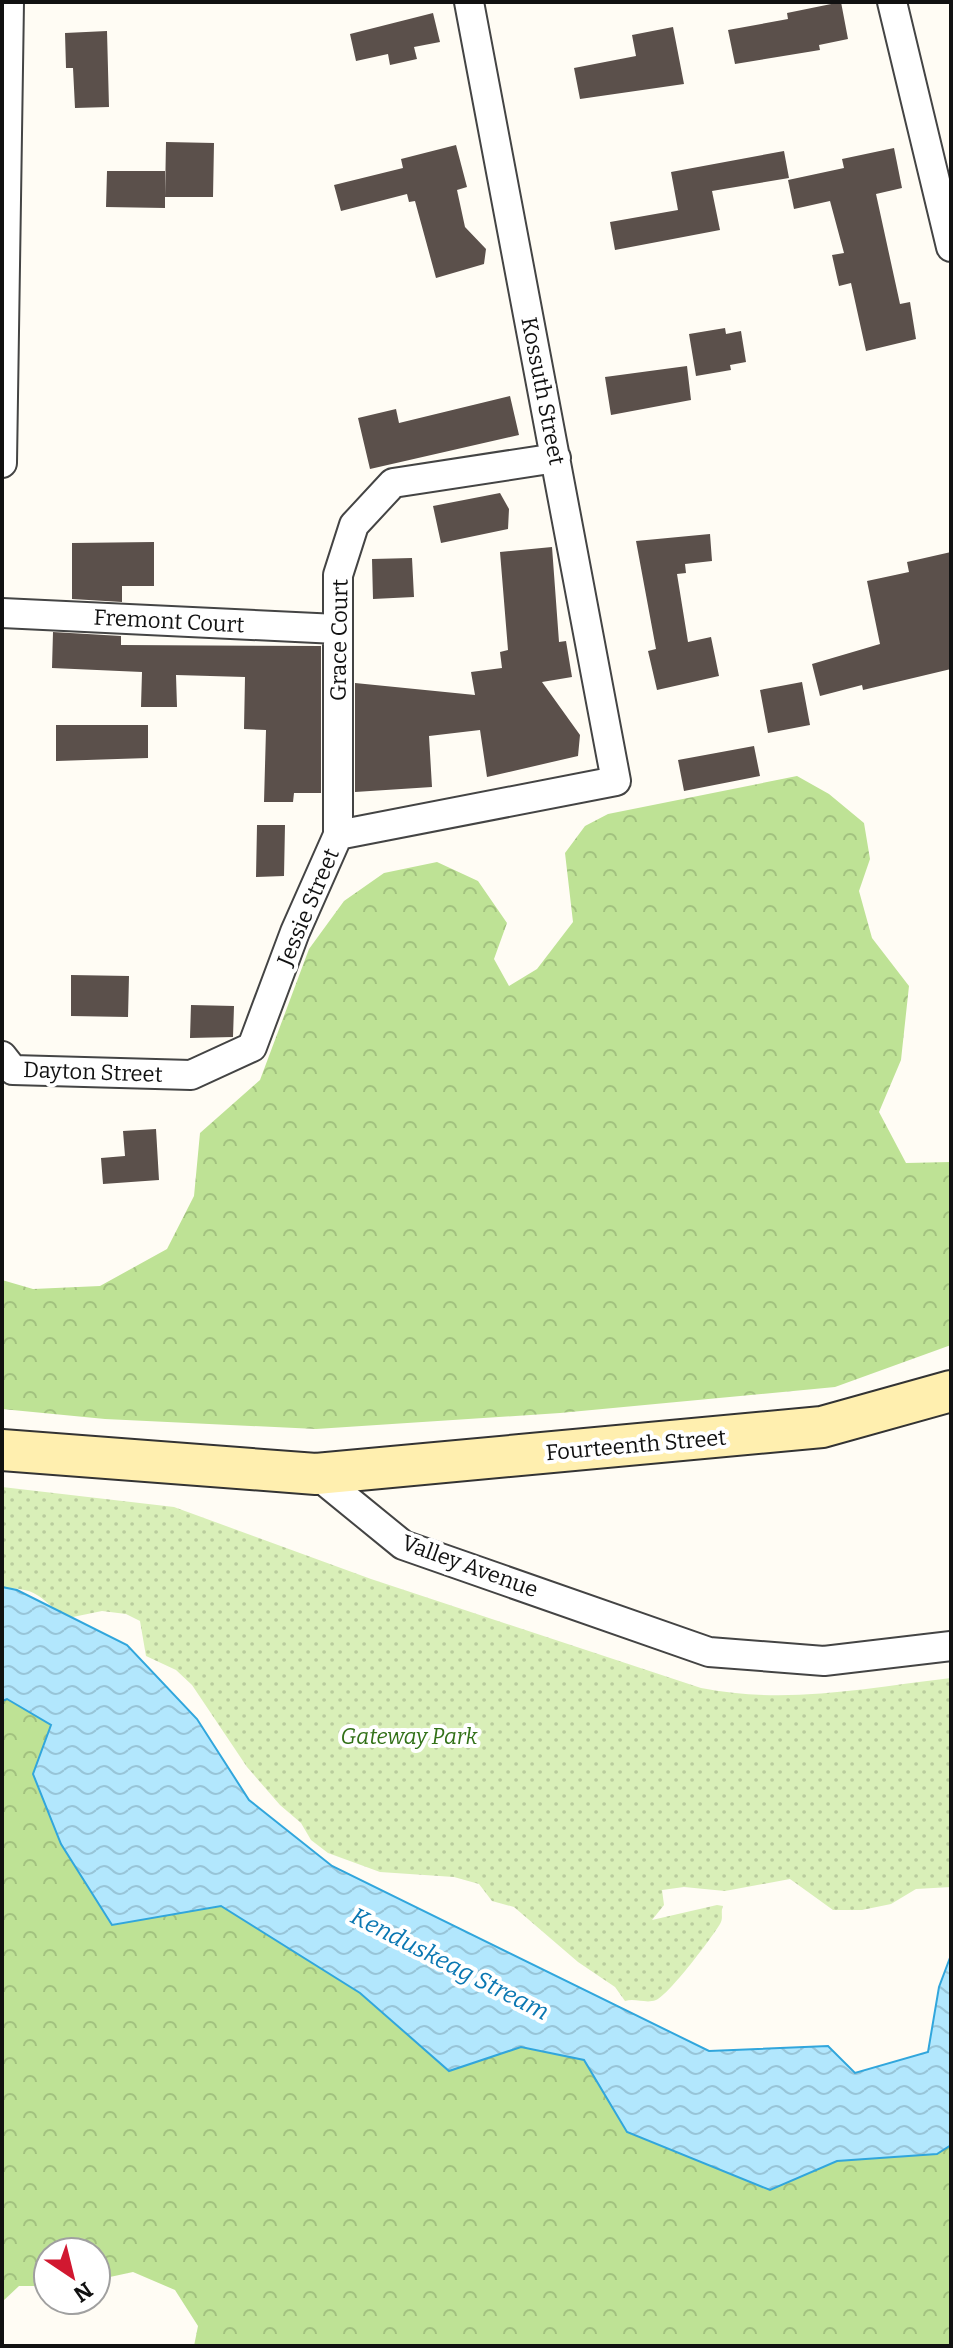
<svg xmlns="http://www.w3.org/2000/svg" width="953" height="2348" font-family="Bitter,serif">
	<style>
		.grass { fill: url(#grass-dots) }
		.forest { fill: url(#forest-crowns) }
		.water { fill: url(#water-waves); stroke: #31a6dc; stroke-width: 2 }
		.building { fill: #5b504b }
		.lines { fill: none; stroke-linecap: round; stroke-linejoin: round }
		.street-casing { stroke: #444; stroke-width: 32 }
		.secondary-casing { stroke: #333; stroke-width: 44 }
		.street { stroke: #fff; stroke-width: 28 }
		.secondary { stroke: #ffefaf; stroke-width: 40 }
		.labels { text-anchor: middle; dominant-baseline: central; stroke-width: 8; stroke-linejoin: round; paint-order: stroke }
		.street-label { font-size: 22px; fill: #111; stroke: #fff }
		.park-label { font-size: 22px; font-style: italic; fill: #327118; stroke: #fff }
		.water-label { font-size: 24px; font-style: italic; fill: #0a77b2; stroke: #fff }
	</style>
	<defs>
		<pattern id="grass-dots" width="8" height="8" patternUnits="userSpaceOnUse" patternTransform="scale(2)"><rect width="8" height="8" fill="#d9efb8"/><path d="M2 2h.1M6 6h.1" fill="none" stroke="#b9cc9d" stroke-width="1.8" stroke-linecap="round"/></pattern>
		<pattern id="forest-crowns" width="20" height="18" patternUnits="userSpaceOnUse" patternTransform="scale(2)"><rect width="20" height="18" fill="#bee295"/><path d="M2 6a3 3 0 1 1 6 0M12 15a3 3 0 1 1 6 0" fill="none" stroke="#a2c17f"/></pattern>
		<pattern id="water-waves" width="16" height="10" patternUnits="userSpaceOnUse" patternTransform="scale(2)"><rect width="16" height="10" fill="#b2e7fd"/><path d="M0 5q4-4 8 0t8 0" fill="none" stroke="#98c5d8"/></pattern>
	</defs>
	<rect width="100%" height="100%" fill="#fffcf4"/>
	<path class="grass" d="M 2,1487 L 174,1507 L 371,1579 L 701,1688 C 786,1705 866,1688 951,1678 L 951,1887 L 916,1889 L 891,1904 L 862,1910 L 833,1910 L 790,1879 L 725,1891 L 684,1887 L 662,1890 L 664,1905 L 652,1920 L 717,1905 L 723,1906 C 720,1913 724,1917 720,1924 C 713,1936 669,1995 656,2000 C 646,2004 636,1998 625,2001 L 615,1987 L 578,1962 L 514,1907 L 492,1901 L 479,1884 L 454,1877 L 380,1872 L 328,1853 L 311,1840 L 301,1823 L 280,1805 L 247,1767 L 192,1685 L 176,1670 L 146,1656 L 140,1621 L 126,1614 L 102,1611 L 68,1618 C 38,1600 43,1588 2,1588 Z"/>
	<path class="forest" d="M 797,776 L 829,794 L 864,823 L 870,859 L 859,891 L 872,938 L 909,986 L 901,1060 L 879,1112 L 906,1163 L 951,1162 L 951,1345 L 835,1387 L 560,1413 L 316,1429 L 105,1419 L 2,1409 L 2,1280 L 33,1289 L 100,1286 L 167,1249 L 194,1196 L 200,1133 L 260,1080 L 309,949 L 344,901 L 384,873 L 437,862 L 478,881 L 507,923 L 494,959 L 509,986 L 537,969 L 573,922 L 565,853 L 585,826 L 608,814 Z
		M 7,1699 L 51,1725 L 112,1925 L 221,1906 L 360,1993 L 449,2070 L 521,2047 L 584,2060 L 627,2132 L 770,2190 L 837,2161 L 937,2154 L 951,2145 L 951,2346 L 194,2346 L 198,2326 L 175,2290 L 133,2272 L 96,2280 L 96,2252 L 48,2252 L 48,2286 L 19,2286 L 2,2302 L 2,1701 Z"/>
	<path class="water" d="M 2,1587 L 17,1590 L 127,1645 L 197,1719 L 249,1800 L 332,1866 L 709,2051 L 828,2046 L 855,2073 L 928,2052 L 939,1987 L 951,1955 L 951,2145 L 937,2154 L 837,2161 L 770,2190 L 627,2132 L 584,2060 L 521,2047 L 449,2071 L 360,1993 L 221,1906 L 112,1925 L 61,1844 L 33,1774 L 51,1725 L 7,1699 L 2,1701 Z"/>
	<path class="building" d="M 841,2 L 848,39 L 819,45 L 820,50 L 735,64 L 728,30 L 788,19 L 787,13 Z
		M 433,13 L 440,42 L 414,47 L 417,59 L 390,65 L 388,54 L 356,61 L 350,34 Z
		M 673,27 L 684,84 L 580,99 L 574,68 L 636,56 L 632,35 Z
		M 107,31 L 109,107 L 75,108 L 73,68 L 66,68 L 65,33 Z
		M 166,142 L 214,143 L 213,197 L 165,197 Z
		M 456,145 L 467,187 L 457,190 L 465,227 L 486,249 L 484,264 L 436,278 L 415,201 L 409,202 L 407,194 L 341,211 L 334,185 L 403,168 L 401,159 Z
		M 894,148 L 902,188 L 876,194 L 900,304 L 910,302 L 916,339 L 866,351 L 851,283 L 839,286 L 832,255 L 844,253 L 830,201 L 794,209 L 788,180 L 844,168 L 842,159 Z
		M 784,151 L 789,178 L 712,191 L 720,230 L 615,250 L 610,222 L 678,210 L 671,172 Z
		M 107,171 L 165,171 L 165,208 L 106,207 Z
		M 725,328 L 726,334 L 741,331 L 746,362 L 730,365 L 731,370 L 696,376 L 689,334 Z
		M 687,366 L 691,400 L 611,415 L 605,377 Z
		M 510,396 L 519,435 L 370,469 L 358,418 L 396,409 L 399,423 Z
		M 500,493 L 509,509 L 508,529 L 441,543 L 433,506 Z
		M 710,534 L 712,561 L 685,564 L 686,573 L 677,574 L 688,642 L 711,637 L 719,676 L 657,690 L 648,651 L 656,649 L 636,541 Z
		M 154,542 L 154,586 L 122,586 L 122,602 L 72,599 L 72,543 Z
		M 552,547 L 559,642 L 566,641 L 572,677 L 542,682 L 580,735 L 578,756 L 487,777 L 480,730 L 429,736 L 432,787 L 355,792 L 355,683 L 475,695 L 471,672 L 502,668 L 500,652 L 508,650 L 500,552 Z
		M 951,552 L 951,669 L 863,690 L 862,685 L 820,696 L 812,664 L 880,644 L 867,581 L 909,572 L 907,562 Z
		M 412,558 L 414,597 L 373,599 L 372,559 Z
		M 53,632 L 121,636 L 121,645 L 321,646 L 321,793 L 294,793 L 293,802 L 264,802 L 266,730 L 244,729 L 245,677 L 176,675 L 177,707 L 141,707 L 142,672 L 52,668 Z
		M 802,682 L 810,725 L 768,733 L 760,690 Z
		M 56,725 L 148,725 L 148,758 L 56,761 Z
		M 754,746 L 760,776 L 684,791 L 678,760 Z
		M 257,825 L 285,825 L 284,876 L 256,877 Z
		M 71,975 L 129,976 L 128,1017 L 71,1016 Z
		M 191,1005 L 234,1006 L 233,1037 L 190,1038 Z
		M 156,1129 L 159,1180 L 103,1184 L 101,1158 L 125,1156 L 123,1131 Z"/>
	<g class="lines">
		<defs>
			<path id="street" d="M 892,2 L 951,247
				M 2,463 L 9,2
				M 2,613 L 337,629
				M 338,835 L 338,575 L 354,525 L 393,483 L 556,458
				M 2,1056 L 13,1070 L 191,1075 L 252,1047 L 295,932 L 338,835 L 616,781 L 469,2
				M 316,1474 L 403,1545 L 709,1652 L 824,1661 L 951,1646"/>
			<path id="secondary" d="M 2,1450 L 316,1474 L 822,1427 L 951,1391"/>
		</defs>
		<use href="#street" class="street-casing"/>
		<use href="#secondary" class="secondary-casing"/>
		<use href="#street" class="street"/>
		<use href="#secondary" class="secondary"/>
	</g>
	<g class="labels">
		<g class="street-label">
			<text transform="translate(543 391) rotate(79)">Kossuth Street</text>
			<text transform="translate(169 621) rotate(3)">Fremont Court</text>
			<text transform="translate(339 640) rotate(-89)">Grace Court</text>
			<text transform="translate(308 907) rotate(-67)">Jessie Street</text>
			<text transform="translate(93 1072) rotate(2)">Dayton Street</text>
			<text transform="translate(636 1445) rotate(-5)">Fourteenth Street</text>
			<text transform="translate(470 1566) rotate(20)">Valley Avenue</text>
		</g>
		<g class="park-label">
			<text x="409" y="1736">Gateway Park</text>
		</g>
		<g class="water-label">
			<text transform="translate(450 1964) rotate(27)">Kenduskeag Stream</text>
		</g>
	</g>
	<rect width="953" height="2348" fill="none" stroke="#111111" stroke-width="8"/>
	<g transform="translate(72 2276) rotate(145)"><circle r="38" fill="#ffffff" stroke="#a0a0a0" stroke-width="2"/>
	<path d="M0-6L14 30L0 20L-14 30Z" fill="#d11830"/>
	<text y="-12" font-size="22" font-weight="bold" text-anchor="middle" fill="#111111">N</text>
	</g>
</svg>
